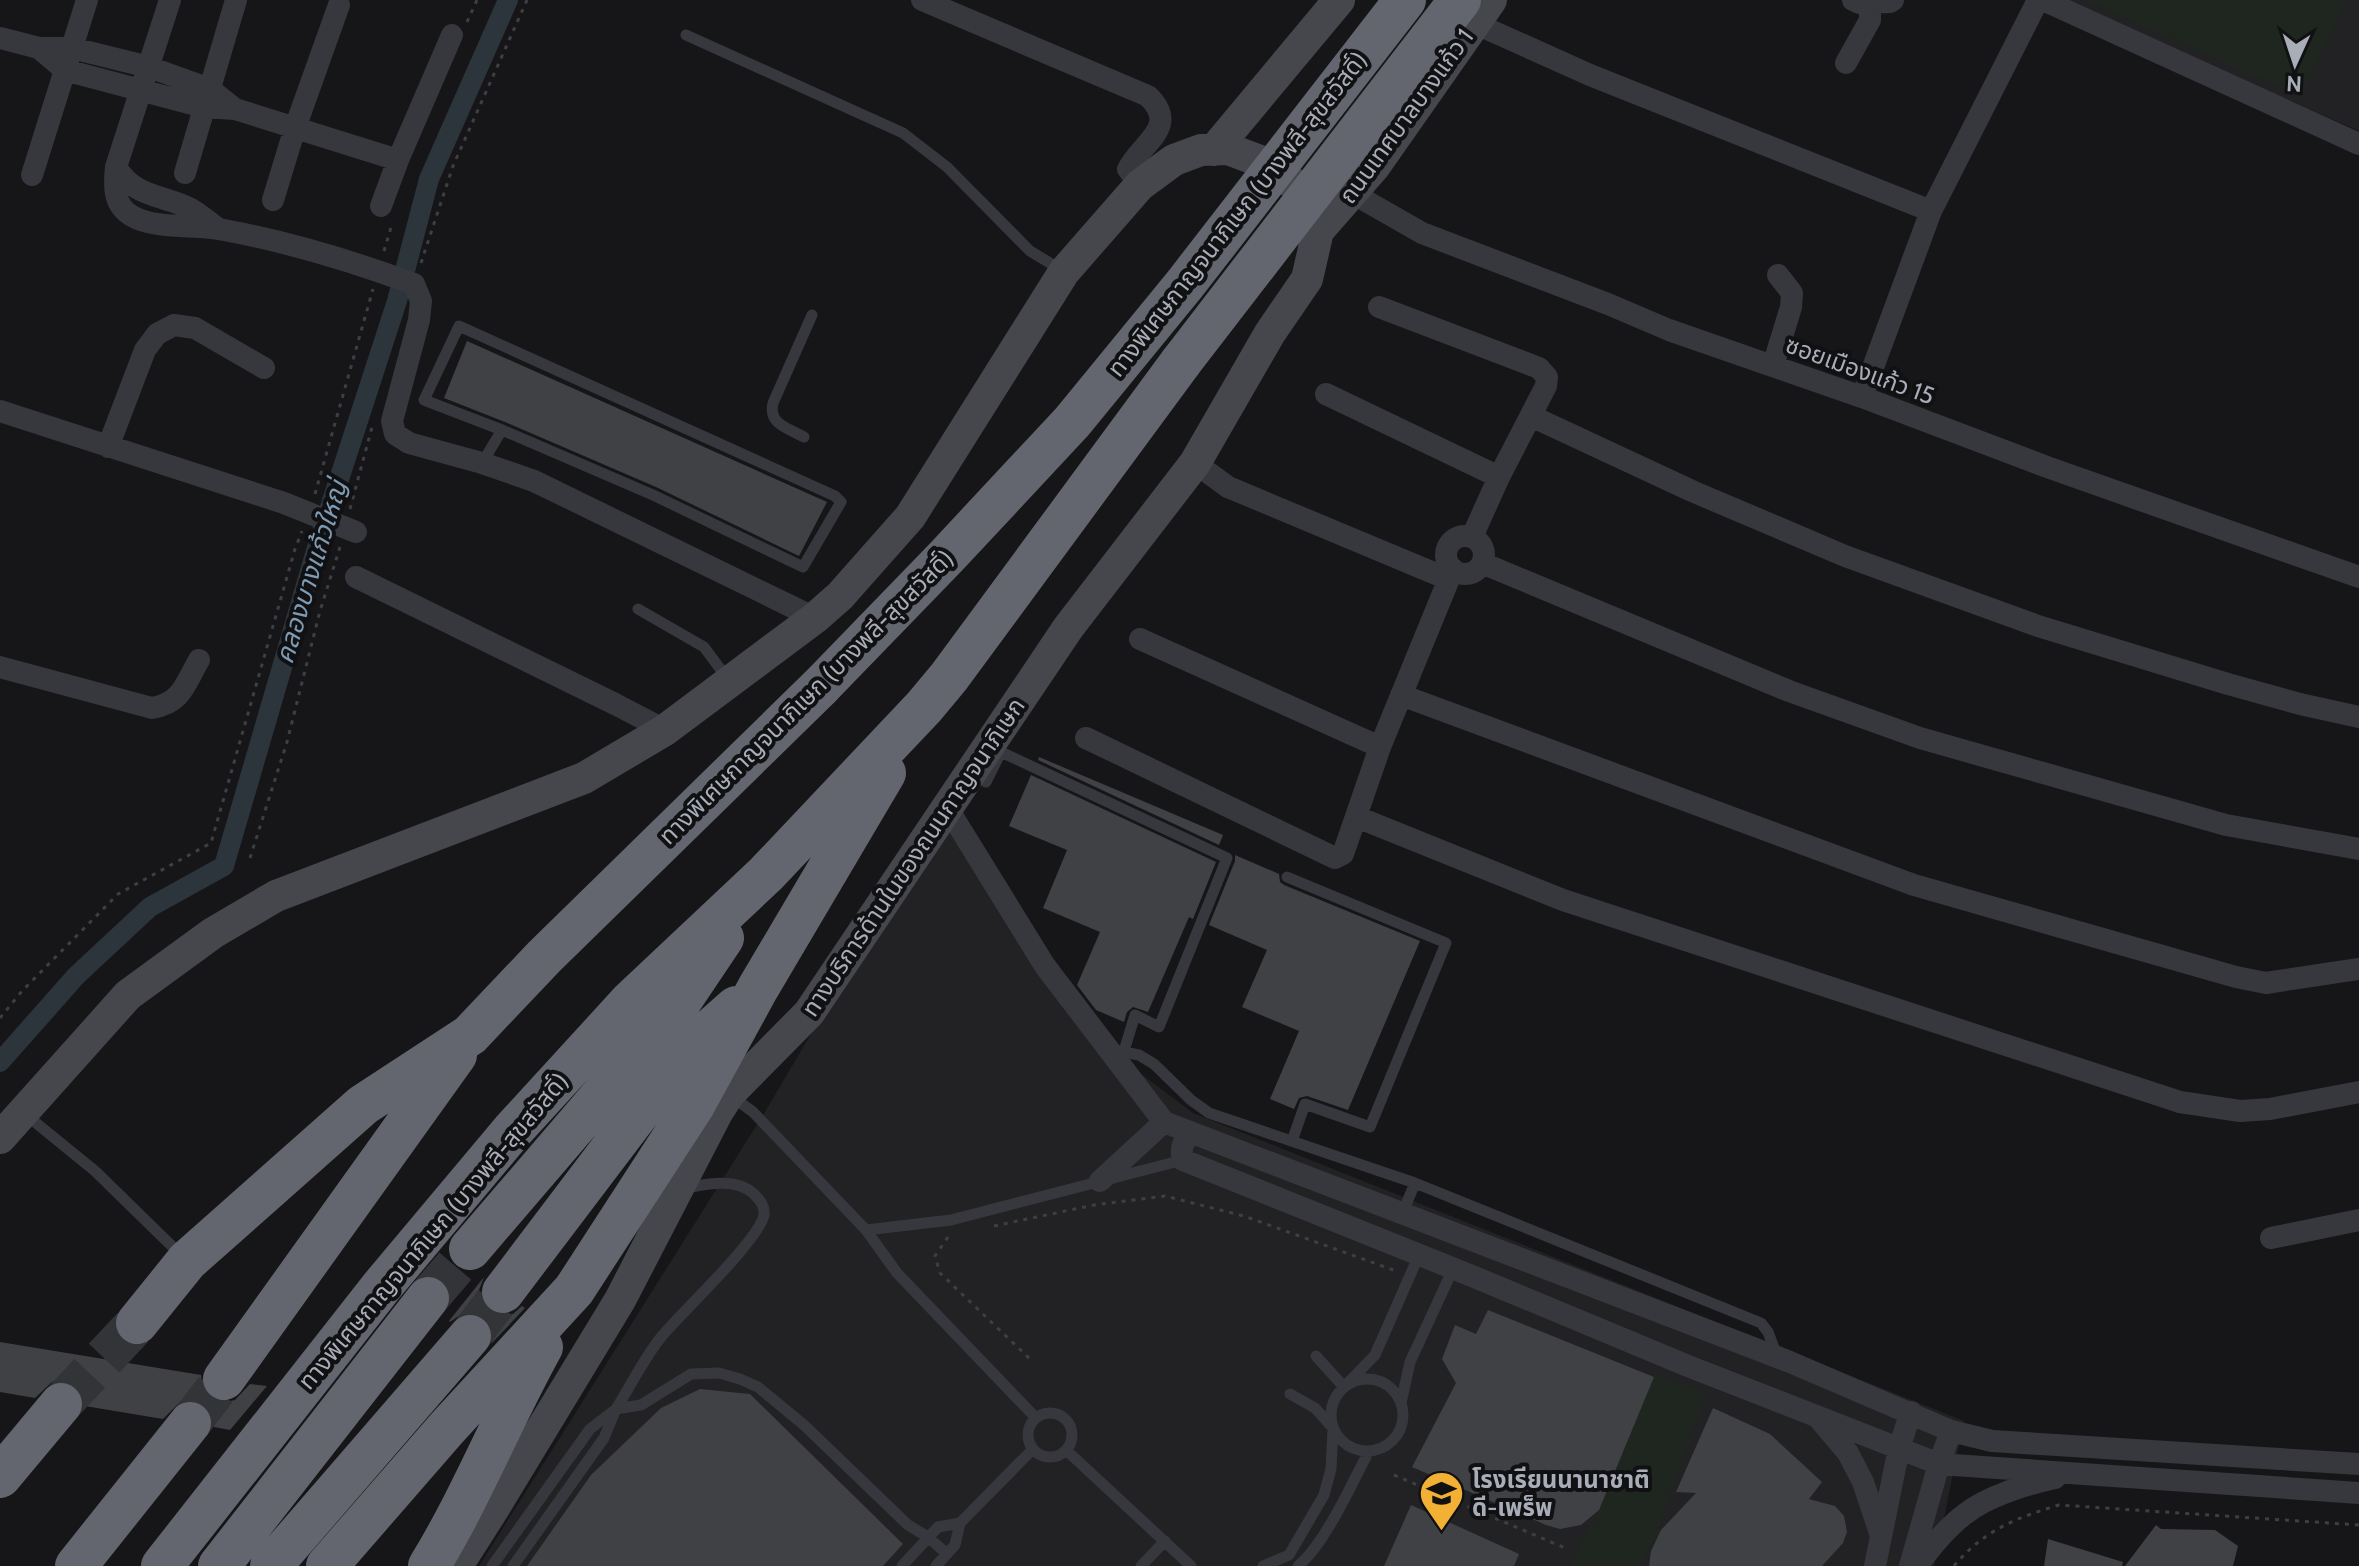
<svg xmlns="http://www.w3.org/2000/svg" width="2359" height="1566" font-family="Cabin,'Noto Sans Thai',sans-serif">
	<style>
		.built { fill: #222225 }
		.green { fill: #1e261f }
		.lines { fill: none; stroke-linecap: round; stroke-linejoin: round }
		.canal { stroke: #2c353c; stroke-width: 20 }
		.building { fill: #404145 }
		.highway-tunnel { stroke: #333438; stroke-width: 42; stroke-dasharray: 42 21; stroke-linecap: butt }
		.path { stroke: #3d3f44; stroke-width: 3; stroke-dasharray: 4 6; stroke-linecap: butt }
		.lane { stroke: #37383d; stroke-width: 11 }
		.street { stroke: #37383d; stroke-width: 22 }
		.secondary { stroke: #45474d; stroke-width: 32 }
		.highway { stroke: #63666e; stroke-width: 42 }
		.highway-bridge { stroke: #63666e; stroke-width: 42 }
		.labels { text-anchor: middle; dominant-baseline: central; stroke-width: 8; stroke-linejoin: round; paint-order: stroke }
		.street-label { font-size: 24px; fill: #a8adb8; stroke: #111113 }
		.poi-label { font-size: 24px; font-weight: bold; fill: #a8adb8; stroke: #111113; text-anchor: start }
		.water-label { font-size: 26px; font-style: italic; fill: #7f9bb3; stroke: #111113 }
	</style>
	<rect width="100%" height="100%" fill="#161618"/>
	<path class="built" d="M 2068,0 L 2359,0 L 2359,131 L 2067,2 Z
		M 948,801 L 1099,1042 L 1193,1113 L 1964,1421 L 1934,1566 L 479,1566 L 765,1112 Z"/>
	<path class="green" d="M 2085,0 L 2347,0 L 2301,97 Z
		M 1655,1374 L 1706,1392 L 1657,1533 L 1641,1566 L 1568,1566 L 1595,1519 Z"/>
	<g class="lines">
		<path class="canal" d="M 0,1062 L 76,976 L 150,907 L 224,866 L 318,544 L 397,301 L 429,179 L 508,0"/>
	</g>
	<path class="building" d="M 467,341 L 827,502 L 799,556 L 656,487 L 505,422 L 444,398 Z
		M 1039,757 L 1223,835 L 1219,845 L 1038,760 Z
		M 1031,775 L 1216,862 L 1193,919 L 1189,917 L 1148,1012 L 1133,1007 L 1127,1012 L 1124,1022 L 1096,1010 L 1077,985 L 1100,932 L 1043,908 L 1067,850 L 1009,826 Z
		M 1235,855 L 1279,874 L 1280,882 L 1284,885 L 1420,941 L 1348,1110 L 1307,1096 L 1299,1098 L 1294,1109 L 1270,1099 L 1299,1031 L 1242,1007 L 1267,950 L 1209,925 L 1235,861 Z
		M 484,1277 L 479,1290 L 481,1302 L 488,1311 L 501,1316 L 513,1314 L 522,1306 L 525,1308 L 492,1343 L 493,1329 L 485,1317 L 474,1312 L 463,1313 L 450,1322 L 449,1321 Z
		M 1488,1310 L 1654,1377 L 1599,1510 L 1581,1525 L 1560,1529 L 1546,1525 L 1412,1467 L 1456,1383 L 1442,1359 L 1455,1325 L 1476,1334 Z
		M 0,1342 L 201,1375 L 203,1390 L 209,1398 L 221,1403 L 235,1400 L 250,1384 L 267,1386 L 230,1430 L 214,1427 L 212,1414 L 204,1404 L 194,1399 L 181,1401 L 163,1419 L 85,1406 L 83,1395 L 77,1386 L 64,1380 L 52,1382 L 35,1398 L 0,1392 Z
		M 700,1389 L 750,1394 L 903,1544 L 883,1566 L 527,1566 L 591,1475 L 661,1408 Z
		M 1713,1408 L 1770,1434 L 1822,1482 L 1809,1499 L 1835,1506 L 1844,1516 L 1847,1532 L 1843,1543 L 1822,1566 L 1649,1566 L 1651,1551 L 1661,1530 L 1696,1493 L 1676,1492 Z
		M 1411,1505 L 1519,1554 L 1514,1566 L 1384,1566 Z
		M 2156,1525 L 2161,1529 L 2215,1530 L 2238,1546 L 2233,1566 L 2125,1566 Z
		M 2048,1539 L 2123,1562 L 2122,1566 L 2044,1566 Z"/>
	<g class="lines">
		<path class="highway-tunnel" d="M 428,1298 L 470,1249
			M 470,1336 L 503,1292
			M 61,1404 L 137,1323
			M 190,1423 L 224,1379"/>
		<path class="path" d="M 467,22 L 477,0
			M 384,251 L 392,224
			M 421,263 L 453,166 L 527,0
			M 315,494 L 373,289
			M 350,509 L 372,427
			M 250,858 L 287,742 L 320,611 L 340,547
			M 0,1018 L 22,991 L 118,894 L 211,843 L 295,549 L 302,531
			M 994,1226 L 1094,1205 L 1165,1196 L 1244,1216 L 1396,1271
			M 948,1237 L 935,1256 L 940,1273 L 1032,1361
			M 1394,1475 L 1565,1548
			M 1954,1566 C 1984,1530 2016,1518 2059,1505 L 2359,1525"/>
		<path class="lane" d="M 686,35 L 903,133 L 947,167 L 1030,251 L 1060,269
			M 804,437 C 788,428 768,424 773,403 L 812,315
			M 482,463 L 502,430 L 653,495 L 803,567 L 841,502 L 835,496 L 459,326 L 424,400 L 502,430
			M 638,609 L 704,647 L 727,678
			M 986,782 L 1001,752 L 1227,858 L 1159,1027 L 1135,1015 L 1124,1051
			M 1287,877 L 1446,943 L 1370,1127 L 1305,1104 L 1292,1141
			M 1109,1049 L 1139,1055 L 1154,1064 L 1191,1100 L 1209,1113 L 1415,1183 L 1761,1323 L 1768,1332 L 1777,1356
			M 730,1095 L 753,1112 L 866,1230 L 897,1273 L 1036,1418
			M 25,1114 L 95,1171 L 181,1255
			M 1402,1214 L 1415,1183
			M 866,1230 L 951,1220 L 1183,1160
			M 1316,1356 L 1344,1387 L 1375,1355 L 1419,1255
			M1331 1415a36 36 0 1 1 72 0a36 36 0 1 1-72 0Z
			M 1401,1403 L 1410,1362 L 1453,1269
			M 616,1409 L 641,1405 L 691,1374 L 719,1373 L 740,1379 L 758,1387 L 804,1425 L 908,1525 L 928,1537 L 947,1554
			M 616,1409 C 631,1385 644,1358 662,1336 C 682,1312 759,1240 764,1215 C 765,1206 760,1200 754,1194 C 736,1177 704,1184 683,1189
			M1028 1435a22 22 0 1 1 44 0a22 22 0 1 1-44 0Z
			M 1066,1450 L 1191,1566
			M 492,1566 L 590,1429 L 616,1409 L 604,1438 L 513,1566
			M 902,1566 L 938,1527 L 960,1523
			M 936,1566 L 955,1545 L 960,1523 L 1033,1449
			M 1141,1566 L 1165,1541
			M 1263,1566 L 1289,1555 L 1324,1495 L 1331,1469 L 1333,1428 L 1315,1408 L 1290,1394
			M 1298,1566 C 1325,1544 1352,1483 1369,1451"/>
		<path class="street" d="M 170,0 L 116,167 C 114,186 113,205 132,216 C 156,230 197,224 224,230 C 289,242 352,261 414,284 L 421,301 L 419,320 L 392,421 L 395,434 L 409,443 L 482,463 L 534,481 L 815,618
			M 922,0 L 1148,96 C 1180,127 1142,142 1128,169 L 1140,185
			M 1853,0 L 1859,3 L 1890,2 L 1893,0
			M 2043,0 L 2359,144
			M 1474,23 L 1590,75 L 1931,211
			M 0,38 L 39,48 L 72,48 L 149,67 L 210,89 L 235,109
			M 39,48 L 65,70 L 204,107 L 235,109 L 398,160
			M 1846,63 L 1870,20 L 1870,3
			M 116,167 C 135,198 161,194 191,209 C 200,214 209,222 217,228
			M 185,173 L 236,0
			M 32,175 L 87,0
			M 1352,193 L 1422,233 L 1608,304 L 1669,330 L 1862,397 L 2047,467 L 2359,577
			M 273,200 L 295,128 L 339,5
			M 381,206 L 398,160 L 452,35
			M 1379,307 L 1539,368 L 1547,377 L 1546,386 L 1499,477 L 1472,537
			M 1773,366 L 1791,307 L 1792,293 L 1778,275
			M 1326,394 L 1499,477
			M 1862,397 L 1931,211 L 2038,0
			M 0,411 L 284,503 L 356,532
			M 1531,416 L 1692,491 L 1845,556 L 2038,626 L 2228,684 L 2300,704 L 2359,717
			M 108,447 L 145,350 L 157,334 L 174,325 L 195,328 L 264,368
			M 1195,463 L 1228,487 L 1448,579
			M1446 555a19 19 0 1 1 38 0a19 19 0 1 1-38 0Z
			M 1482,563 L 1789,691 L 1920,738 L 2226,825 L 2359,849
			M 356,577 L 615,704 L 665,730
			M 1140,639 L 1380,747
			M 0,667 L 152,708 C 182,703 185,684 199,660
			M 1401,695 L 1914,885 L 2236,977 L 2266,983 L 2359,969
			M 1086,738 L 1335,858 L 1343,854 L 1380,747 L 1453,569
			M 948,809 L 1045,966 L 1164,1122 L 1790,1362 L 1951,1431 L 1992,1441 L 2359,1464
			M 1357,817 L 1563,900 L 2180,1102 L 2240,1111 L 2270,1109 L 2359,1092
			M 1194,1134 C 1182,1139 1180,1149 1183,1160 L 1472,1276 L 1688,1366 L 1939,1464 L 2359,1493
			M 1100,1181 L 1164,1122
			M 2271,1238 L 2359,1220
			M 1820,1420 L 1848,1453 L 1863,1482 L 1881,1536
			M 1875,1566 L 1899,1448 L 1911,1412
			M 1910,1566 L 1939,1464 L 1951,1431
			M 1917,1566 C 1931,1547 1946,1528 1965,1514 C 1988,1496 2027,1484 2055,1478"/>
		<path class="secondary" d="M 1214,150 L 1339,0
			M 1318,231 L 1374,167 L 1491,0
			M 0,1138 L 128,995 L 213,933 L 276,896 L 584,778 L 665,730 L 815,618 L 840,596 L 910,517 L 1064,272 L 1140,185 L 1174,160 L 1201,150 L 1228,149 L 1260,161 L 1297,186 L 1318,231 L 1307,279 L 1270,333 L 1195,463 L 1068,628 L 809,1013 L 729,1094 L 718,1111 L 620,1300 L 492,1511 L 457,1566"/>
		<path class="highway" d="M 470,1249 L 674,1011 L 723,938
			M 503,1292 L 684,1053 L 736,1007
			M 137,1323 L 187,1261 L 363,1105 L 470,1035 L 544,957 L 820,687
			M 224,1379 L 456,1055
			M 0,1477 L 61,1404
			M 76,1566 L 190,1423
			M 162,1566 L 382,1286 L 512,1131 L 631,1001 L 766,874 L 924,707 L 949,677 L 1181,362
			M 219,1566 L 428,1298
			M 271,1566 L 470,1336
			M 327,1566 L 447,1428 L 574,1290 L 694,1105 L 758,988 L 885,773
			M 429,1566 C 472,1496 502,1419 542,1347"/>
		<path class="highway-bridge" d="M 1181,362 L 1460,0
			M 820,687 L 946,557 L 1072,422 L 1185,284 L 1405,0"/>
	</g>
	<defs>
		<symbol id="school-pin" viewBox="-11 -11 22 30"><path d="M0 17L-7.5 6A9.5 9.5 0 1 1 7.5 6Z" fill="#f2b134" stroke="#111113"/><path d="M0-5L7-2L0 1L-7-2ZM-4 1L0 2.5L4 1V4Q0 6-4 4Z" fill="#111"/></symbol>
	</defs>
	<g fill-rule="evenodd">
		<use href="#school-pin" x="1416" y="1468" width="51" height="69"/>
	</g>
	<g class="labels">
		<g class="street-label">
			<text transform="translate(1406 116) rotate(-54)">ถนนเทศบาลบางแก้ว 1</text>
			<text transform="translate(1237 214) rotate(-52)">ทางพิเศษกาญจนาภิเษก (บางพลี-สุขสวัสดิ์)</text>
			<text transform="translate(1860 370) rotate(20)">ซอยเมืองแก้ว 15</text>
			<text transform="translate(806 697) rotate(-45)">ทางพิเศษกาญจนาภิเษก (บางพลี-สุขสวัสดิ์)</text>
			<text transform="translate(913 857) rotate(-56)">ทางบริการด้านในของถนนกาญจนาภิเษก</text>
			<text transform="translate(433 1231) rotate(-50)">ทางพิเศษกาญจนาภิเษก (บางพลี-สุขสวัสดิ์)</text>
		</g>
		<g class="poi-label">
			<text x="1472" y="1479">โรงเรียนนานาชาติ<tspan x="1472" dy="28">ดี-เพร็พ</tspan></text>
		</g>
		<g class="water-label">
			<text transform="translate(311 572) rotate(-73)">คลองบางแก้วใหญ่</text>
		</g>
	</g>
	<g transform="translate(2295 64) rotate(183)" stroke="#111113" stroke-width="6" paint-order="stroke">
	<path d="M0-6L14 30L0 20L-14 30Z" fill="#a8adb8"/>
	<text y="-12" font-size="22" font-weight="bold" text-anchor="middle" fill="#a8adb8">N</text>
	</g>
</svg>
